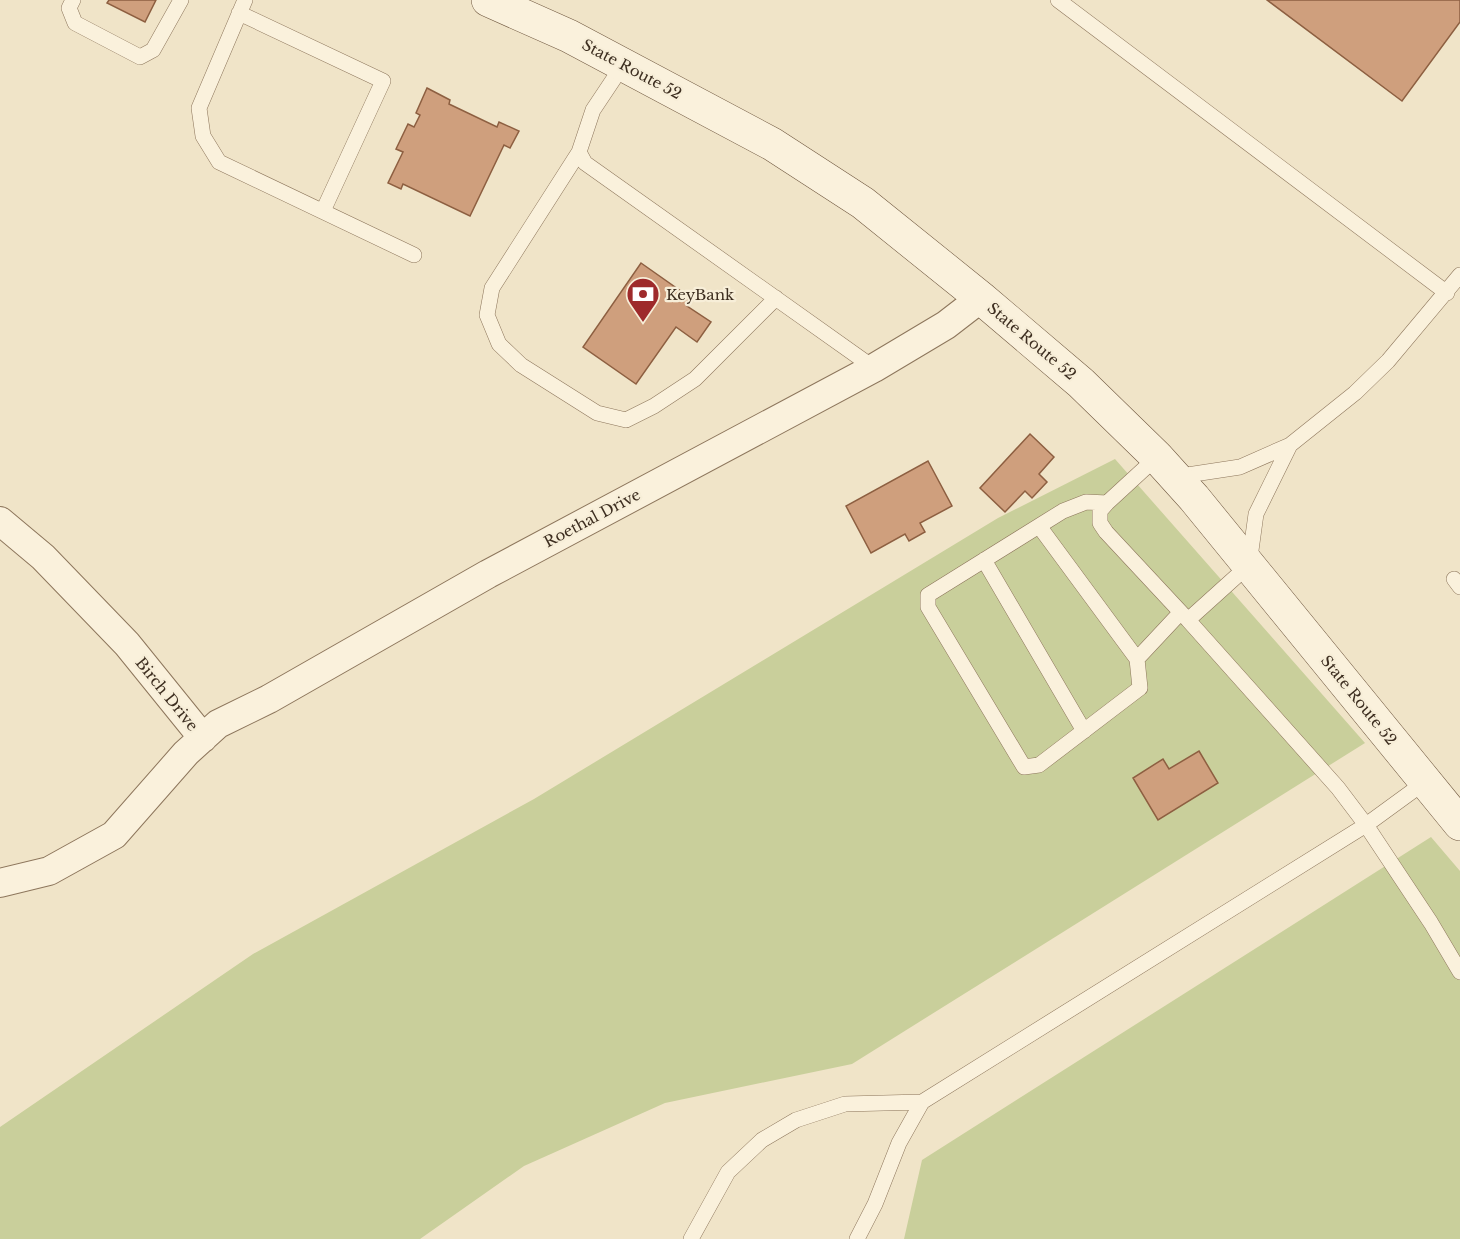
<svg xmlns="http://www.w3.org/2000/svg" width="1460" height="1239" font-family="'Libre Baskerville',serif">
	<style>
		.green { fill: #c9cf9b }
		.building { fill: #cf9f7d; stroke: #8d5f41; stroke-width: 1.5 }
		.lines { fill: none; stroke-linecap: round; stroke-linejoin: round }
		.service-casing { stroke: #8d765c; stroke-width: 16 }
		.minor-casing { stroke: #8d765c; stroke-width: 30 }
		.secondary-casing { stroke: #6f573f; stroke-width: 34 }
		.service { stroke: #faf1dc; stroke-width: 15 }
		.minor { stroke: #faf1dc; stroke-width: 28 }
		.secondary { stroke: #faf1dc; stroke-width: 33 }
		.labels { text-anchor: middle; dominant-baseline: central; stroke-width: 4.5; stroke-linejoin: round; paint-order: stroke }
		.street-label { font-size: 15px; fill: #3d2e20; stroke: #f7eed8 }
		.poi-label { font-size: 15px; fill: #3d2e20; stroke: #f7eed8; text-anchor: start }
	</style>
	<rect width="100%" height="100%" fill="#f0e4c8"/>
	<path class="green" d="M 1115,459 L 1365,743 L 852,1064 L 665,1103 L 524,1166 L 420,1239 L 0,1239 L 0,1127 L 253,954 L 534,799 L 998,518 Z
		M 1431,837 L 1460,871 L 1460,1239 L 904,1239 L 922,1160 Z"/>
	<path class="building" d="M 109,0 L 156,0 L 145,22 L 107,3 Z
		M 1267,0 L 1460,0 L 1460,22 L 1402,101 Z
		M 427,88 L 450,100 L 449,104 L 497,127 L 499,122 L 519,131 L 510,148 L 504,145 L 470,216 L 403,184 L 401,189 L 388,183 L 403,152 L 396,149 L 408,124 L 414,127 L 420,115 L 416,113 Z
		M 641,263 L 692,299 L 687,306 L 711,322 L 697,342 L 676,327 L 636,384 L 583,347 Z
		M 1030,434 L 1054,457 L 1039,474 L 1047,482 L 1032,498 L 1025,491 L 1005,512 L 980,488 Z
		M 928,461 L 952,506 L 920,523 L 925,532 L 909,541 L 905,534 L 871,553 L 846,506 Z
		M 1199,751 L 1218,783 L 1158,820 L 1133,778 L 1163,759 L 1169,769 Z"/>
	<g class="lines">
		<defs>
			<path id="service" d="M 73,0 L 69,8 L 75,23 L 140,57 L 153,50 L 181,0
				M 245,0 L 199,108 L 203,136 L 219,162 L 414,255
				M 1058,0 L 1447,293
				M 239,13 L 383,81 L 323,211
				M 623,65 L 593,110 L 579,152 L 585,163 L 874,368
				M 579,152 L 492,288 L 487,315 L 499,344 L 521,365 L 597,413 L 626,420 L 654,406 L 695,379 L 776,298
				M 1157,457 L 1107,503 L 1100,511 L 1100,523 L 1106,532 L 1188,620 L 1249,565 L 1256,514 L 1290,445
				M 1174,477 L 1240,467 L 1290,445 L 1355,393 L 1388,361 L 1460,275
				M 1107,503 L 1086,502 L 1063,511 L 928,595 L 928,607 L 1024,767 L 1039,765 L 1140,688 L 1137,659 L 1180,613
				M 1039,526 L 1137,659
				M 984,560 L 1084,731
				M 1454,579 L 1460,587
				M 1188,620 L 1338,788 L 1366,825 L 1431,923 L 1460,972
				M 691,1239 L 728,1172 L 762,1140 L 796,1120 L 845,1104 L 922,1102
				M 857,1239 L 875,1204 L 899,1143 L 922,1102 L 1366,825 L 1425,782"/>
			<path id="minor" d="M 0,521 L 43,557 L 127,644 L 203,738
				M 0,883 L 49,871 L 114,835 L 186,753 L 218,724 L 269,699 L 488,574 L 874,368 L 946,325 L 981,298"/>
			<path id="secondary" d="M 488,0 L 569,36 L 772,144 L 863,203 L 981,298 L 1081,383 L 1157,457 L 1194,498 L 1460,824"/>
		</defs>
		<use href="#service" class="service-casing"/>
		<use href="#minor" class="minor-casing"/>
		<use href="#secondary" class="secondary-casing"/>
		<use href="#service" class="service"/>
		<use href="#minor" class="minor"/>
		<use href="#secondary" class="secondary"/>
	</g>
	<defs>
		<symbol id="bank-pin" viewBox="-11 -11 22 30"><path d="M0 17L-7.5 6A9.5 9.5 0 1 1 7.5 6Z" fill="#9e2a2b" stroke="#f7eed8"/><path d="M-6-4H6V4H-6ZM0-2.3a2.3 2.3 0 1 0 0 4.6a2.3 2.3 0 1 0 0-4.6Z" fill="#fff"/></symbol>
	</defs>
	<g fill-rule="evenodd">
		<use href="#bank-pin" x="624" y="275" width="38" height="52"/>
	</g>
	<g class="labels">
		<g class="street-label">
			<text transform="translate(632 69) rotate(28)">State Route 52</text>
			<text transform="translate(1032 341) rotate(40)">State Route 52</text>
			<text transform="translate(592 518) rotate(-28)">Roethal Drive</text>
			<text transform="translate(167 694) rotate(51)">Birch Drive</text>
			<text transform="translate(1359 700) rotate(51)">State Route 52</text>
		</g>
		<g class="poi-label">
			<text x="666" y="294">KeyBank</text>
		</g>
	</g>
</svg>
